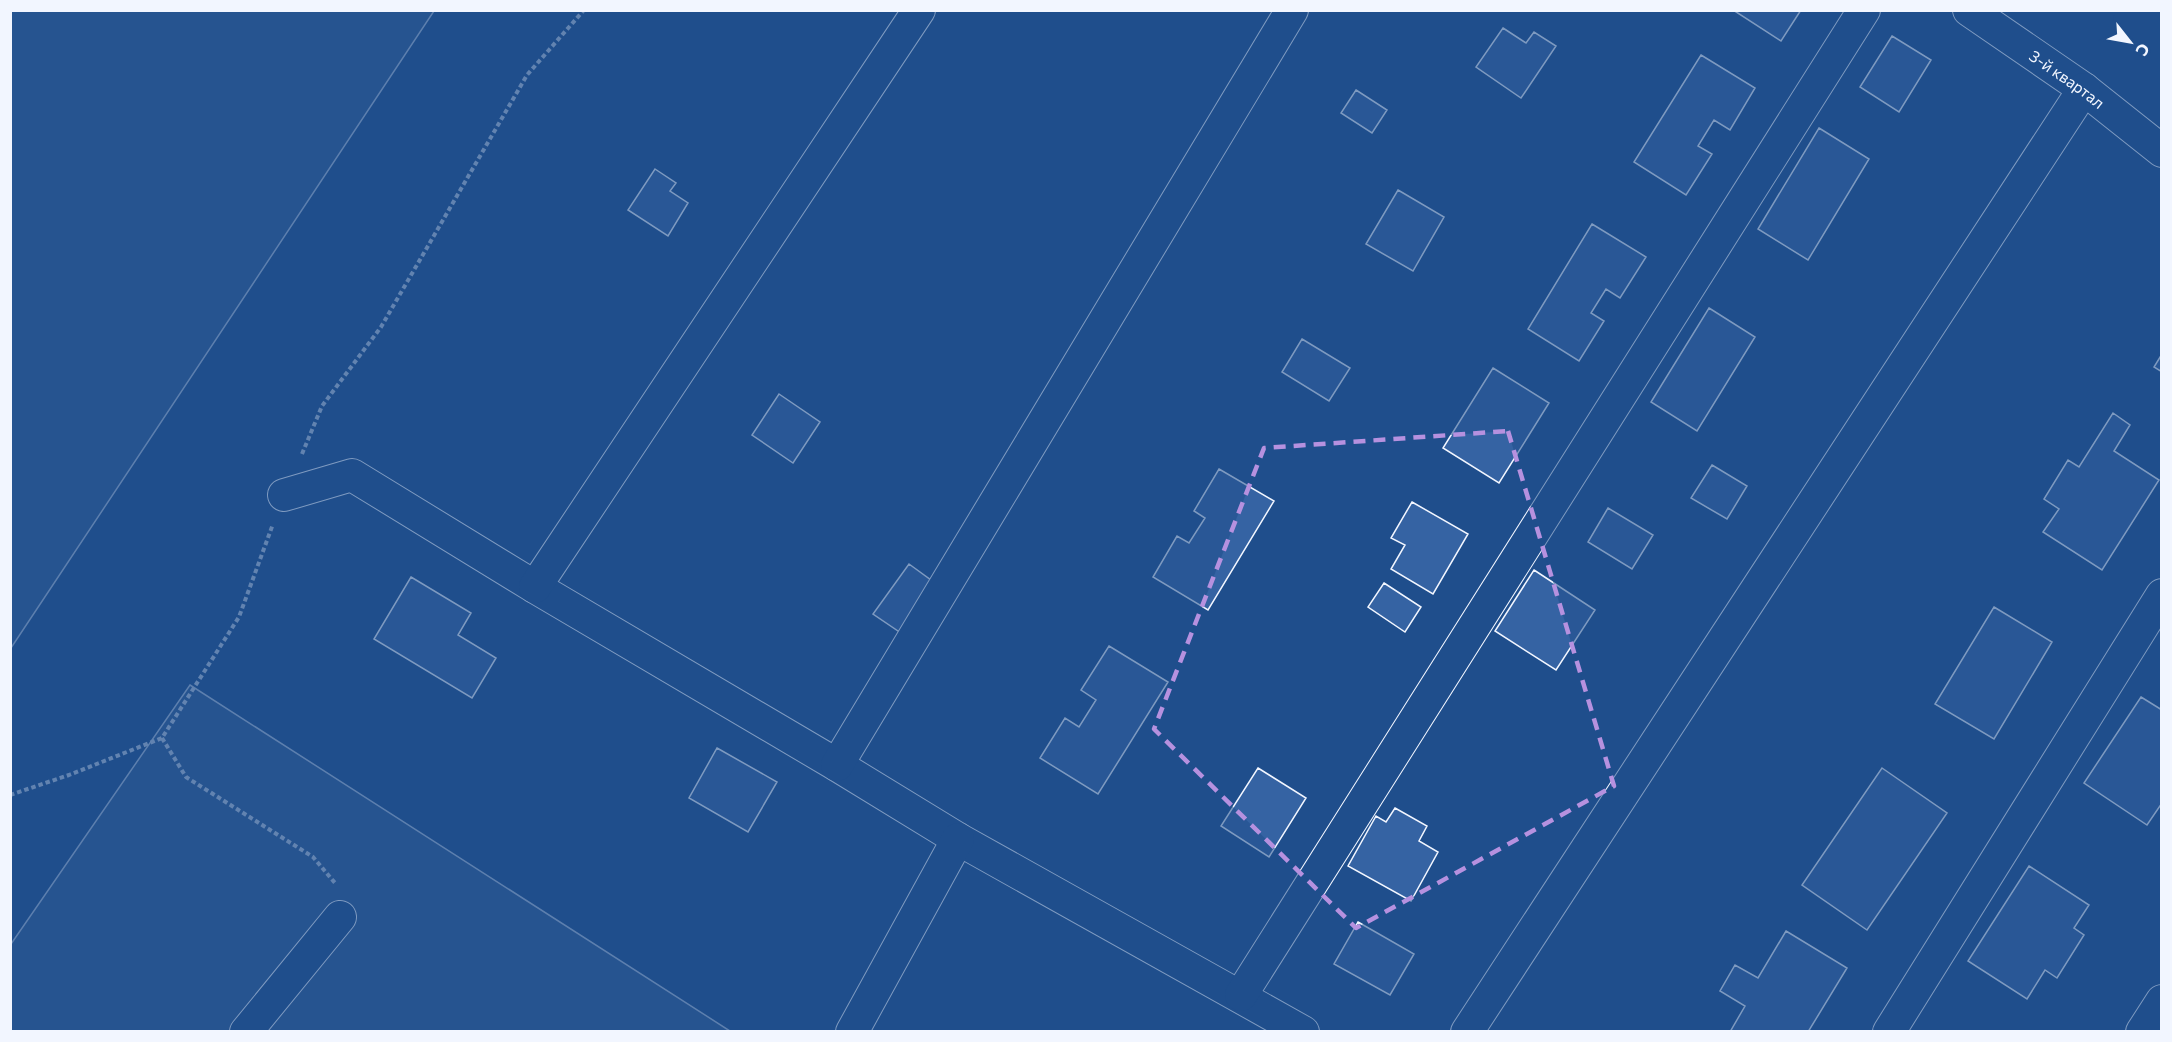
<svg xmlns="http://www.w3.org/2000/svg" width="2172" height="1042" font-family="Commissioner,sans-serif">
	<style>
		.built { fill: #305b95; stroke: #a8bbd7; stroke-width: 1.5 }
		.building { fill: #3563a3; stroke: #f2f6ff; stroke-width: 1.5 }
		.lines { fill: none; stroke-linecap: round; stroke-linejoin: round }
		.minor-casing { stroke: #f2f6ff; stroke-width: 34 }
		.path { stroke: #b3c4dc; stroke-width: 4; stroke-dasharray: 4.5 3; stroke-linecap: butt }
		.minor { stroke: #1f4e8c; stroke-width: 32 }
		.marked { fill: none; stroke: #b691df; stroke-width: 4.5; stroke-dasharray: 12 8; stroke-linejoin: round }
		.labels { text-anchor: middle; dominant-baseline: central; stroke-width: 4.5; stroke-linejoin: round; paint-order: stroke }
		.street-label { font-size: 16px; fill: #f2f6ff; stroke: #1f4e8c }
	</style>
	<rect width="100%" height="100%" fill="#1f4e8c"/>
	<path class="built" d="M 11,10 L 434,11 L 11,648 L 10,11 Z
		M 190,685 L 730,1031 L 11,1032 L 11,944 Z"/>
	<path class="building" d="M 1733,10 L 1801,10 L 1781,41 Z
		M 1503,28 L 1526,43 L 1534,32 L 1556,46 L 1521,98 L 1476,67 Z
		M 1892,36 L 1931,60 L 1899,112 L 1860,87 Z
		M 1701,55 L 1755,88 L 1730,130 L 1714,120 L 1698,146 L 1712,154 L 1686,195 L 1634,162 Z
		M 1356,90 L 1387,110 L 1372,133 L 1341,113 Z
		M 1819,128 L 1869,159 L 1808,260 L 1758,229 Z
		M 655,169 L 676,183 L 670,191 L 688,203 L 668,236 L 628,210 Z
		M 1398,190 L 1444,217 L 1413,271 L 1366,244 Z
		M 1592,224 L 1646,257 L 1620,298 L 1606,289 L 1591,313 L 1604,321 L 1579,361 L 1528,329 Z
		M 1709,308 L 1755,337 L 1697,431 L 1651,402 Z
		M 1302,339 L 1350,368 L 1329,401 L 1282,372 Z
		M 2162,354 L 2162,372 L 2154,367 Z
		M 1493,368 L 1549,403 L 1499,483 L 1443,448 Z
		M 779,394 L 820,422 L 793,463 L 752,435 Z
		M 2113,413 L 2130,425 L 2114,451 L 2159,480 L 2102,570 L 2043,532 L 2059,509 L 2044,499 L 2068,460 L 2079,467 Z
		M 1712,465 L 1747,486 L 1727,519 L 1691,498 Z
		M 1219,469 L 1274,501 L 1208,610 L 1153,577 L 1177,536 L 1189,543 L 1205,518 L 1194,511 Z
		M 1412,502 L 1468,534 L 1433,594 L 1391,569 L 1405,545 L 1391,538 Z
		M 1608,508 L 1653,535 L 1632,569 L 1588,542 Z
		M 909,564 L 935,583 L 901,633 L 873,614 Z
		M 1534,570 L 1595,610 L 1556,670 L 1495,631 Z
		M 411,577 L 471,613 L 458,635 L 496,658 L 472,698 L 374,639 Z
		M 1384,583 L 1421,607 L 1405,632 L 1368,607 Z
		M 1994,607 L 2052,642 L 1994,739 L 1935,704 Z
		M 1109,646 L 1168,682 L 1098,794 L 1040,758 L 1065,718 L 1079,727 L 1096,700 L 1081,690 Z
		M 2141,697 L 2162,710 L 2162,803 L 2147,825 L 2084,783 Z
		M 717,748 L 777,782 L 748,832 L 689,798 Z
		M 1258,768 L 1306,798 L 1269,857 L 1221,826 Z
		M 1882,768 L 1947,813 L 1867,930 L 1802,885 Z
		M 1395,808 L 1427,826 L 1419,841 L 1438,852 L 1411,901 L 1348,866 L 1376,816 L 1386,822 Z
		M 2029,866 L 2089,905 L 2074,928 L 2084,935 L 2057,978 L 2045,970 L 2027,999 L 1968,961 Z
		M 1358,922 L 1414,954 L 1390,995 L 1334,964 Z
		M 1786,931 L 1847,968 L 1808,1032 L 1730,1032 L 1745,1006 L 1720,991 L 1735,965 L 1758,978 Z"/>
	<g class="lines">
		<defs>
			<g id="minor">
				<path id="s1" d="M 1969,10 L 2084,89 L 2162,151"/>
				<path d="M 284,495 L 352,475 L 535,587 L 837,765 L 958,839 L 1303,1032"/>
				<path d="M 535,587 L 919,10"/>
				<path d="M 837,765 L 1292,10"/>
				<path d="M 1241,995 L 1864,10"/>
				<path d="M 246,1032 L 340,917"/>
				<path d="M 852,1032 L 958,839"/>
				<path d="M 1467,1032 L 2084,89"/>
				<path d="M 1889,1032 L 2162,595"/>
				<path d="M 2142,1032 L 2162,1001"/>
			</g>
		</defs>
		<use href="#minor" class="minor-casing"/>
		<path class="path" d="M 302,454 L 322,406 L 381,327 L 527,75 L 584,10
			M 162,738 L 186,777 L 313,857 L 335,883
			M 10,795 L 69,775 L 162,738 L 239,617 L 273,524"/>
		<use href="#minor" class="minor"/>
	</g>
	<path d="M0 0H2172V1042H0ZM 1508,431 L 1614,786 L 1356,928 L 1154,729 L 1264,448 Z" fill="#1f4e8c" fill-opacity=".55" fill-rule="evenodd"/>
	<path class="marked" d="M 1508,431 L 1614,786 L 1356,928 L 1154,729 L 1264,448 Z"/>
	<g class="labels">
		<g class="street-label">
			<text stroke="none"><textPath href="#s1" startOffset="120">3-й квартал</textPath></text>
		</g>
	</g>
	<rect width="2172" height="1042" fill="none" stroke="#f2f6ff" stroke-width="24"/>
	<g transform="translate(2130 42) rotate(121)" stroke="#1f4e8c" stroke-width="4.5" paint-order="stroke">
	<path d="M0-4.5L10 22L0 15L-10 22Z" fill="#f2f6ff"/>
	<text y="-9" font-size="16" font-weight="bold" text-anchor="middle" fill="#f2f6ff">С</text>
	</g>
</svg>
